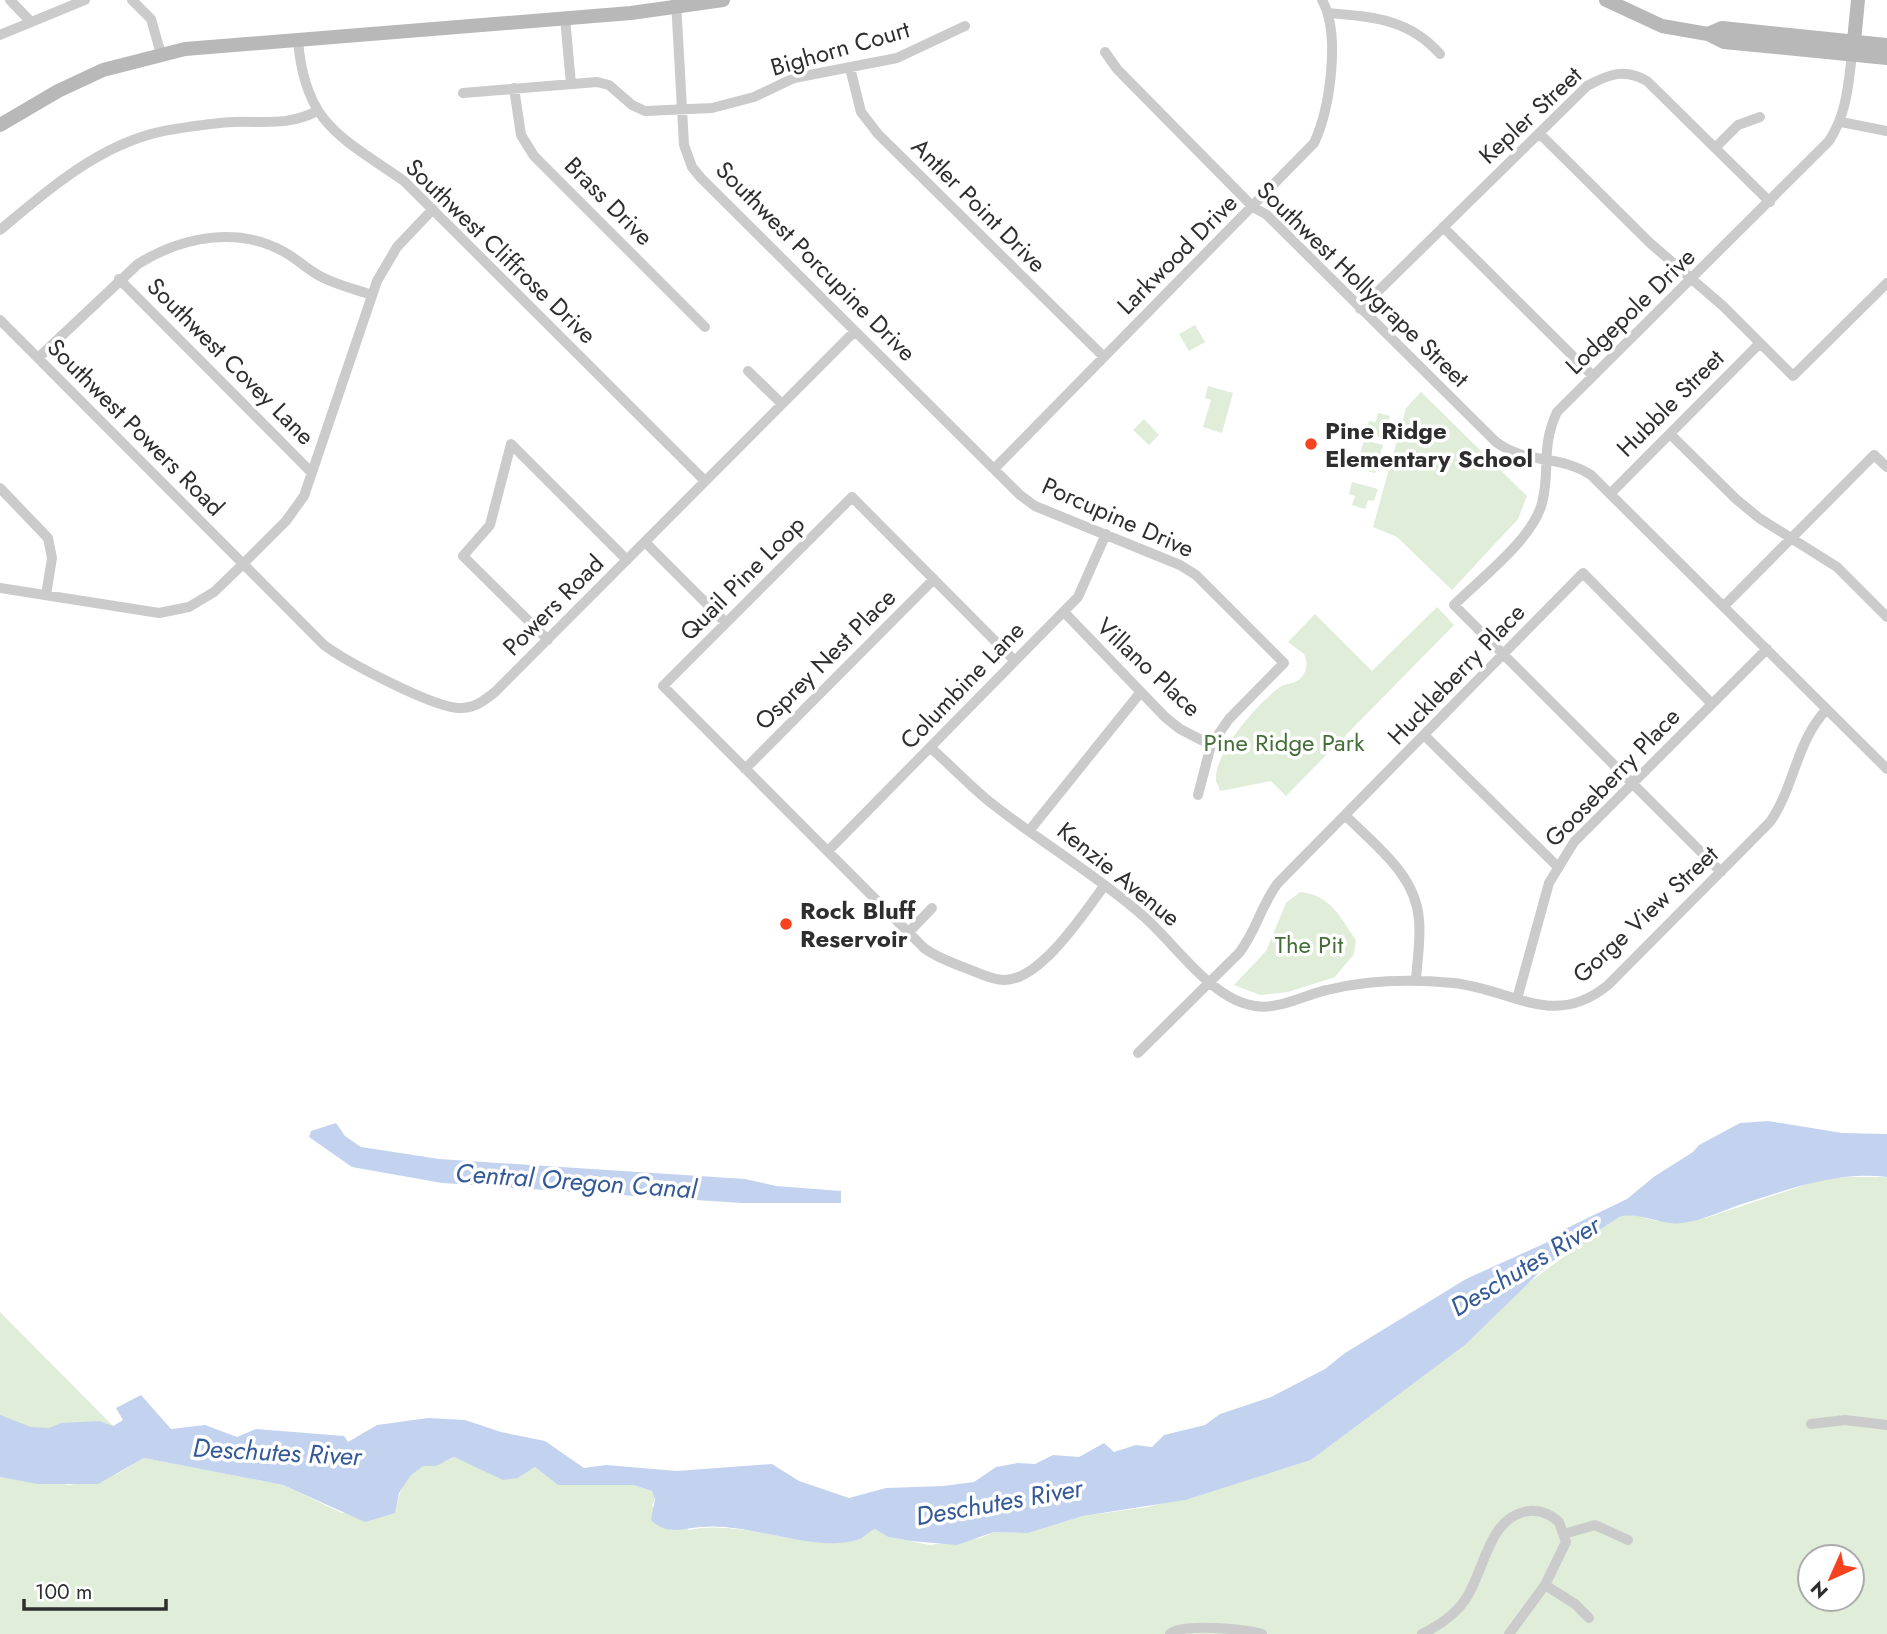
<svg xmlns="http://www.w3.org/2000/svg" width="1887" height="1634" font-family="Jost,sans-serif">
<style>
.green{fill:#dfedd9;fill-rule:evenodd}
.water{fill:#c3d3ef}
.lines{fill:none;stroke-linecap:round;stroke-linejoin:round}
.street{stroke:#cbcbcb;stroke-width:10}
.secondary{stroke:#b8b8b8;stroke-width:14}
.poi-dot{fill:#f6421e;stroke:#fff;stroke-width:2.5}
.labels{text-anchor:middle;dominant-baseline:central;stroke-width:7;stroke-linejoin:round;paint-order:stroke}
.street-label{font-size:24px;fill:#2e2e2e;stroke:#fff}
.poi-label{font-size:24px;font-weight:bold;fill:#2e2e2e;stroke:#fff;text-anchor:start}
.park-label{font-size:24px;fill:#436e37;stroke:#fff}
.water-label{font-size:26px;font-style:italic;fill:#345998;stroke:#fff}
</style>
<rect width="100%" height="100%" fill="#fff"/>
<path class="green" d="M1195,325l10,17 -16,9 -10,-17z
M1208,386l25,7 -11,40 -19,-6 8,-27 -6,-2z
M1421,392l106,104 -9,23 -66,71 -55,-53 -24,-10 33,-119z
M1378,413l12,3 -3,10 7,2 -3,12 -26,-7 4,-12 7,1z
M1144,419l15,16 -10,10 -16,-15z
M1364,440l19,5 -8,28 -19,-5z
M1352,482l26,7 -4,12 -6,-1 -3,9 -13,-4 3,-9 -6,-2z
M1437,607l17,18 -168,171 -15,-15 -51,10c-1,-4 -3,-7 -4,-10 -3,-28 43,-79 64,-94 8,-5 17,-2 23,-12 5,-7 4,-14 1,-21l-16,-12 27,-28 57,57z
M1300,892c31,3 39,24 56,48l-2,14 -19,23 -47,15 -28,3 -26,-10 32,-34 20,-48z
M1848,1177h39v457h-1887v-157l70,8 47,-11 27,-16 139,27 59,28h53c3,-16 9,-40 27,-47 11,-4 21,-1 32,-9l35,16 29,5 17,-11 23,18h75l19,6 3,8 -3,7 37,24c53,-12 116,22 168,10 5,-1 11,-8 18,-11l13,8 42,8 51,-7 13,-6 34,1 55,-17 65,-9 71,-18 92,-29 154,-115 54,-55 100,-74 12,-2 25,7 50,-3 114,-38zM1810,1557h42v42h-42z
M0,1312l120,121 -120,7z"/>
<path class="water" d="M1768,1121l74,12 45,1v43c-51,-6 -100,13 -148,28 -19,7 -36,15 -57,18 -22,3 -42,-12 -63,-6l-72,48 -82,80 -154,115 -126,40 -102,16 -55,17 -34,-1 -37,13 -46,-4 -23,-4 -13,-8c-7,3 -12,10 -18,11 -45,13 -108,-18 -156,-13 -19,2 -35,8 -50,-7l4,-21 -3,-8 -19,-6h-75l-23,-18 -17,11 -15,2 -49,-23 -18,9h-13l-12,9 -12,18 -4,20 -30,9 -82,-37 -139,-27 -46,26h-60l-38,-7v-62l31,12 18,1 12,-5 38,-2 14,5 10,-6 -7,-12 25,-13 30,34 34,-4 32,12 19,-8 88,7 4,6 29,-17 51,-7 37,2 36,12 44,9 39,27 22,-3 71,6 95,-7 27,17 50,17 37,-10 57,-2 31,-4 22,-15 22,-4 17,1 18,-9 26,2 25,-14 10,9 22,-7 16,2 12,-12 41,-10 15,-11 51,-17 54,-28 20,-16 121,-74 86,-39 13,-11 62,-30 28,-23 38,-24 6,-7 41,-22z
M336,1123l9,13 16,11 78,12 306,20 31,7 65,5v12h-100l-299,-20 -90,-16 -43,-30 2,-6z"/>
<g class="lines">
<path class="street" d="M10,0l21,22
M132,0l19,19 10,35
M676,1l8,144 8,22 9,11 319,317 15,11 145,59 16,10 88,88 -55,56 -18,26 -13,50
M1329,13c45,4 80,6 111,41
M565,18l6,66
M0,35l85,-35
M298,39c6,85 43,98 106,142l301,300
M1105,52l12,17 136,138 14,8 229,227c31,23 63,12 95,33l296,294
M850,68l11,44 17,22 226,223
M514,88l7,47 13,21 171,171
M463,93l134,-11 12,3 23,20 13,6 67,-3 42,-11 40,-19 103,-20 68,-32
M1841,122l46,9
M1539,133l111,110 73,63 70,70 94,-93
M1715,148l23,-23 22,-8
M1443,227l150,149
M0,230c52,-43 105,-91 175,-101 19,-3 39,-6 59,-7 30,-1 55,4 83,-11
M119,279l193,194
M1360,309l227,-223c22,-12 38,-18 60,-5l123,121
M0,320l324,325c23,17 111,64 137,63 14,0 24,-8 34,-16l360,-361
M38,358l100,-94c43,-27 101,-39 148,-11 14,8 25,20 40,26 15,7 31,11 46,16
M748,371l34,33
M1670,434l66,65 23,19 78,49 50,50
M994,469l320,-326c16,-34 27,-109 8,-143
M0,488l48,50 4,20 -6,37
M1611,493l149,-150
M645,542l81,81
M0,588l159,25 30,-6 25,-15 28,-27 44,-44 18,-25 73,-215 20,-34 36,-38
M1724,606l150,-151 13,12
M1064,612l101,105 15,12 31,16
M548,640l-85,-84 27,-31 21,-81 116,116
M1015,661l-163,-164 -189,189 261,262c13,10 29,15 44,21 11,4 24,11 36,11 36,1 81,-68 100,-94
M1425,736l132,130
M931,748c18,16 35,34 54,50 50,41 108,74 157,117 33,28 69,85 113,91 24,4 49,-11 72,-16 41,-10 84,-11 126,-7 60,6 100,47 155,2l162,-163c25,-36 26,-81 57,-113
M745,769l189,-190
M1346,816c30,30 70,59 73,104 2,20 -2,41 -3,60
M1029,831l111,-138
M828,851l250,-254 28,-63
M1721,872l-267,-267c27,-27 79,-66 88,-102 9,-34 -2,-54 15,-91l272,-271c18,-28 19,-55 23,-86
M909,932l23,-24
M1517,999l32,-116 25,-41 193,-193
M1138,1053l101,-100c17,-21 22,-48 39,-70l305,-310 129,131
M1811,1424l34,-4 42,5
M1564,1534l31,-9 33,15
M1545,1585l30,19 14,14
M1170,1634c10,-11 75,-5 92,0
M1422,1634c16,-8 33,-19 43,-34 20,-29 23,-84 64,-89 12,-1 21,3 30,11l7,20 -21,43 -36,49"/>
<path class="secondary" d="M1606,0l56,26 46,8 16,8 163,16
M1708,34l14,-6 165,17
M1853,51l5,-51
M0,125l58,-34 45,-21 82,-21 446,-36 92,-13"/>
</g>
<g class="poi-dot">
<circle cx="1311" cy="444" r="7"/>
<circle cx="786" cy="924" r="7"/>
</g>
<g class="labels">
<g class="street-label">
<text transform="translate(840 48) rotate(-16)">Bighorn Court</text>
<text transform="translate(1530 115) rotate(-43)">Kepler Street</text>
<text transform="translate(609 201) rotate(45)">Brass Drive</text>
<text transform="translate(979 205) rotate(45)">Antler Point Drive</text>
<text transform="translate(501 251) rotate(44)">Southwest Cliffrose Drive</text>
<text transform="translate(1177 254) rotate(-45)">Larkwood Drive</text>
<text transform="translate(816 261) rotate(45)">Southwest Porcupine Drive</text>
<text transform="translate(1363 284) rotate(44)">Southwest Hollygrape Street</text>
<text transform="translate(1630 311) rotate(-44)">Lodgepole Drive</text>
<text transform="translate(231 361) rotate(45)">Southwest Covey Lane</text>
<text transform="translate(1670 403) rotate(-45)">Hubble Street</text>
<text transform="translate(136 427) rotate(45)">Southwest Powers Road</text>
<text transform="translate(1118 517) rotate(24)">Porcupine Drive</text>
<text transform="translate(742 578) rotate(-45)">Quail Pine Loop</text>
<text transform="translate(553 605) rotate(-45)">Powers Road</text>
<text transform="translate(825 659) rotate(-45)">Osprey Nest Place</text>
<text transform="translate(1149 667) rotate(43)">Villano Place</text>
<text transform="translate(1456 674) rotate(-46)">Huckleberry Place</text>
<text transform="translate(962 685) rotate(-46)">Columbine Lane</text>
<text transform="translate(1612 777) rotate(-46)">Gooseberry Place</text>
<text transform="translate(1119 874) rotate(39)">Kenzie Avenue</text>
<text transform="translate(1645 914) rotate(-43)">Gorge View Street</text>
</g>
<g class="poi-label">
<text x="1325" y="430">Pine Ridge<tspan x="1325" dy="28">Elementary School</tspan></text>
<text x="800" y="910">Rock Bluff<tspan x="800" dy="28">Reservoir</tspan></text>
</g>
<g class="park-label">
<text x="1284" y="742">Pine Ridge Park</text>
<text x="1309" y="944">The Pit</text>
</g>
<g class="water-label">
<text transform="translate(576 1181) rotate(4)">Central Oregon Canal</text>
<text transform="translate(1525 1266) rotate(-31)">Deschutes River</text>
<text transform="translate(277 1452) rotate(3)">Deschutes River</text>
<text transform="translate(999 1502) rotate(-10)">Deschutes River</text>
</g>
</g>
<g transform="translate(1831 1578) rotate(225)"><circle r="33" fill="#ffffff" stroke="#ababab" stroke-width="2"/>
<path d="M0-5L12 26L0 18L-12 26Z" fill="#f6421e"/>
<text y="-10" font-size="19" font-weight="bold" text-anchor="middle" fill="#2e2e2e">N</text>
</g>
<path d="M24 1599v10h142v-10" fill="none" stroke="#2e2e2e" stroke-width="3.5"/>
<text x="35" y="1599" font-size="21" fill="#2e2e2e" stroke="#ffffff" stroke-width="5" paint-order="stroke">100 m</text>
</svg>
